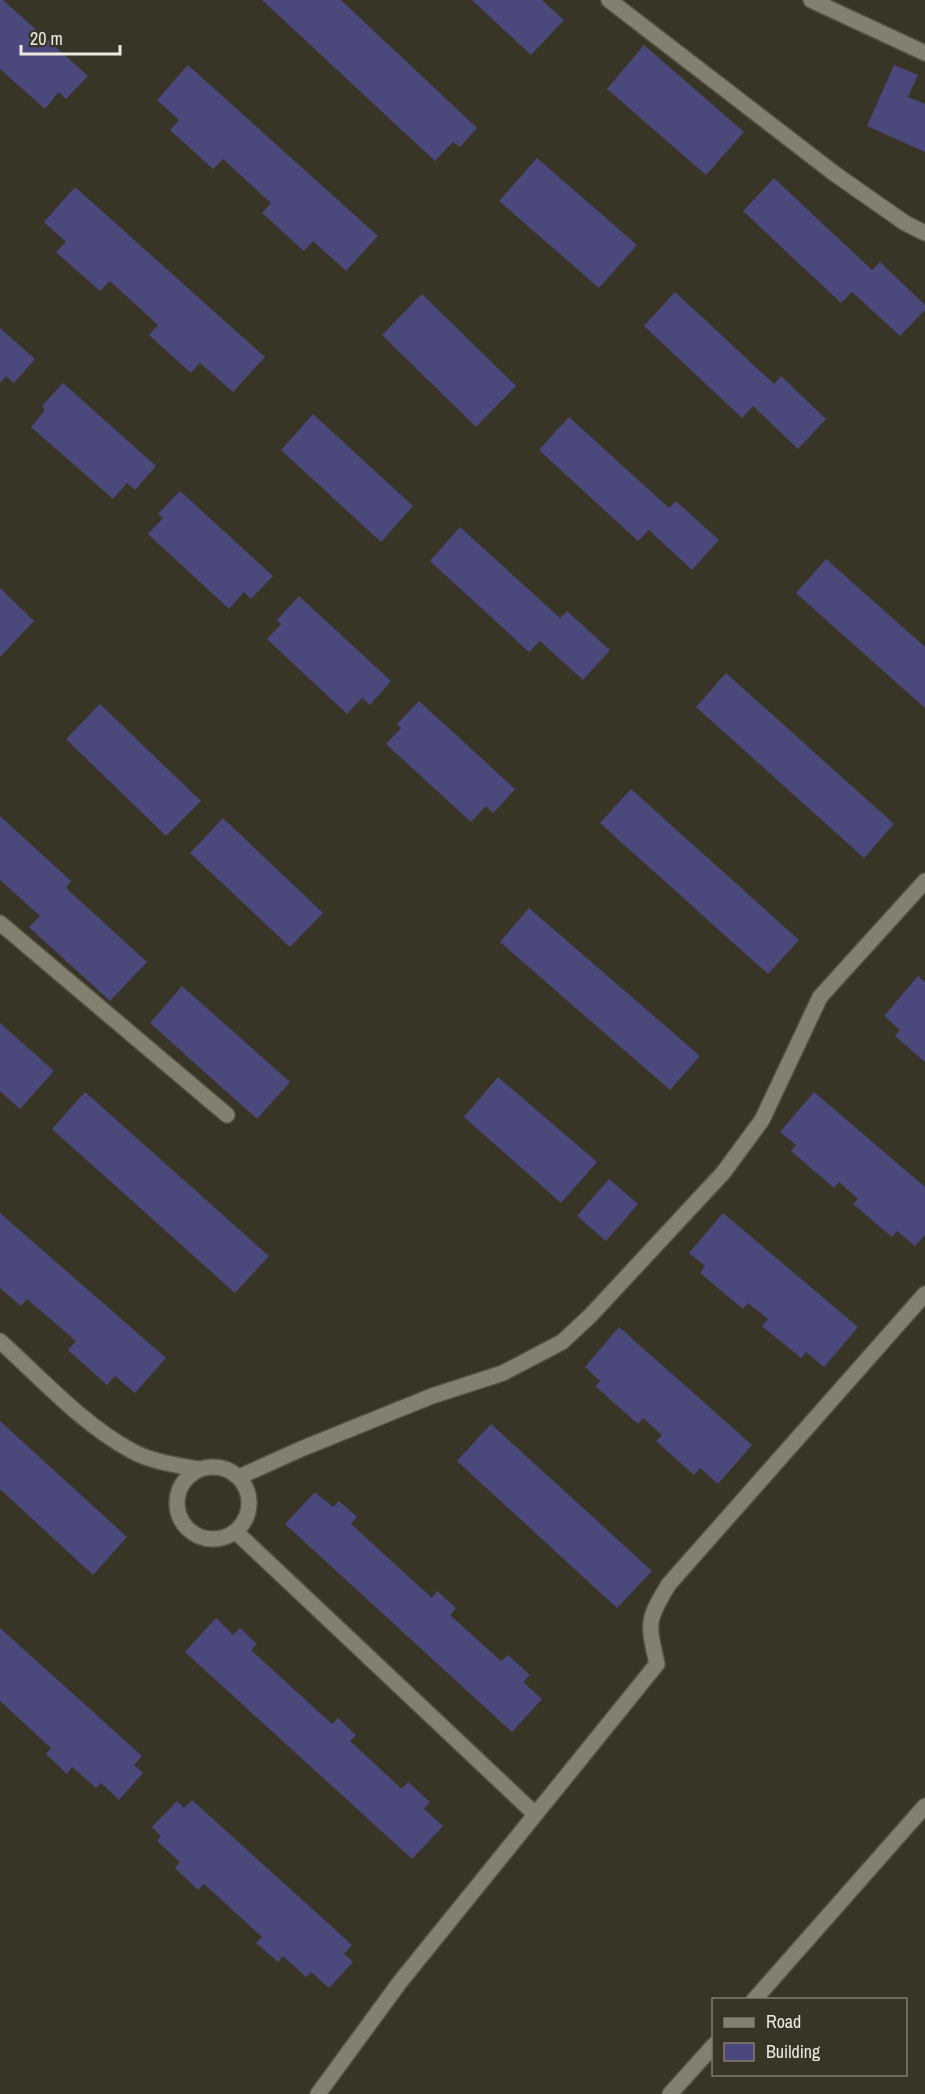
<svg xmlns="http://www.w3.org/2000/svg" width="925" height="2094" font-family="'Archivo Narrow',sans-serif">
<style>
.building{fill:#4b487c}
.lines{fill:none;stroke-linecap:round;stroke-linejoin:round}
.minor-casing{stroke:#555245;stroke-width:18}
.minor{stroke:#83806f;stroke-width:15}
</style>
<rect width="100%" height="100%" fill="#383526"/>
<path class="building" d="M0,0h3l85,76 -22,23 -7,-7 -14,17 -45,-40z
M262,0h79l136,128 -17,19 -7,-5 -18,19z
M472,0h70l22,20 -33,35z
M644,45l100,87 -38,43 -99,-86z
M188,65l190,171 -32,35 -33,-30 -9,10 -42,-38 9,-10 -48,-44 -10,10 -43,-39 9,-10 -22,-20z
M894,65l24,10 -10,22 17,7v48l-58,-26z
M537,158l100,87 -38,43 -100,-87z
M774,178l98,92 8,-8 45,43v5l-25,26 -48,-44 -11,11 -98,-92z
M75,187l190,170 -32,35 -33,-29 -9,10 -42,-38 9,-10 -48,-44 -10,10 -44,-39 10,-10 -22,-20z
M675,292l99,92 7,-8 45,43 -28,30 -45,-43 -11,12 -98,-92z
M422,294l94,92 -40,41 -94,-92z
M0,328l35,31 -21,24 -8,-7 -6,7z
M63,383l93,83 -21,24 -8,-7 -14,16 -82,-72 14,-17 -3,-4z
M313,414l100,92 -32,36 -100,-92z
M569,417l100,91 7,-7 43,39 -27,30 -43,-40 -11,11 -99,-91z
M180,491l93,85 -22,23 -7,-7 -15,17 -81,-75 15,-16 -5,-4z
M460,527l100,91 7,-7 43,39 -27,30 -43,-39 -11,11 -99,-91z
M826,559l99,88v61l-129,-115z
M0,588l34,33 -34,36z
M299,596l92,85 -21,24 -8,-7 -15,16 -80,-75 14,-15 -4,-4z
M726,673l168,151 -30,34 -168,-151z
M419,701l96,88 -22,24 -7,-7 -15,16 -85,-78 15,-16 -4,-4z
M100,704l101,97 -35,35 -100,-97z
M631,789l168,151 -31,34 -168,-151z
M0,816l71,65 -5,7 81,74 -37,39 -81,-74 11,-11 -40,-36z
M223,818l100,95 -33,34 -100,-94z
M529,908l171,148 -30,34 -170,-148z
M918,976l7,6v80l-30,-26 5,-6 -16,-14z
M182,986l108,96 -33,37 -107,-96z
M0,1023l54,48 -34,38 -20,-18z
M498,1077l99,85 -36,41 -97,-86z
M85,1092l184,164 -34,37 -183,-164z
M814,1092l111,95v48l-10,11 -18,-15 -5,6 -39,-33 5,-5 -19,-17 -5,6 -43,-37 5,-6 -16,-13z
M609,1179l29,25 -32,37 -29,-25z
M0,1213l166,145 -31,35 -20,-17 -8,9 -39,-35 8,-9 -49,-42 -6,7 -21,-18z
M723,1213l135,114 -34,40 -18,-15 -5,6 -39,-32 6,-7 -20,-16 -5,6 -43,-36 5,-7 -16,-13z
M619,1327l133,118 -34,39 -18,-16 -6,7 -38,-34 6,-6 -19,-17 -5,6 -43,-38 5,-5 -15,-14z
M0,1421l127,116 -34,38 -93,-86z
M491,1424l161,147 -35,37 -160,-147z
M315,1492l18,15 6,-6 18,16 -6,7 81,74 5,-7 19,17 -6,7 51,46 7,-6 22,20 -7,7 19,17 -30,33 -227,-208z
M216,1618l17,17 7,-7 17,16 -6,6 81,74 6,-6 18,17 -6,6 52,48 6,-7 22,20 -6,7 19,17 -31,33 -227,-207z
M0,1628l142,128 -8,9 9,8 -24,27 -18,-17 -5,5 -24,-21 -5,7 -21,-20 5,-6 -51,-47z
M192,1800l160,145 -8,9 9,8 -24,26 -18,-16 -5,5 -23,-21 -5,6 -22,-19 6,-6 -58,-53 -6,6 -23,-22 5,-6 -23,-21 4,-5 -9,-9 25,-26 7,7z"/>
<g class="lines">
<defs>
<path id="minor" d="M609,0l226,174 70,49 20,10
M811,0l114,53
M0,923l227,192
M0,1341c42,38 82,83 132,110 20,11 45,14 67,18
M177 1503a36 36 0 1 1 72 0a36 36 0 1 1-72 0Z
M239,1477l62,-28 131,-53 71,-23 59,-31 28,-26 133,-143 39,-53 58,-123 105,-116
M236,1532l299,282
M754,2000l171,-194
M318,2094l82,-112 257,-318c-9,-41 -11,-43 12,-80l256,-290
M670,2094l44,-49"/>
</defs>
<use href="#minor" class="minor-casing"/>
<use href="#minor" class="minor"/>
</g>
<rect x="712" y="1998" width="195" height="78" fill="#383526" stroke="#807d70" stroke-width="1.5"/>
<rect x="724" y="2018" width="30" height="9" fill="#83806f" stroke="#807d70" stroke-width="1.5"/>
<text x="766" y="2028" font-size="18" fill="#eceae0">Road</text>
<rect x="724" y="2043" width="30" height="18" fill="#4b487c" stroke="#807d70" stroke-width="1.5"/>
<text x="766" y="2058" font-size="18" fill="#eceae0">Building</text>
<path d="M21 45v9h99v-9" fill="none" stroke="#eceae0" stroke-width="3"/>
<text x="30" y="45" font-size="18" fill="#eceae0" stroke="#383526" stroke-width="4.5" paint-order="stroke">20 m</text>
</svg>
